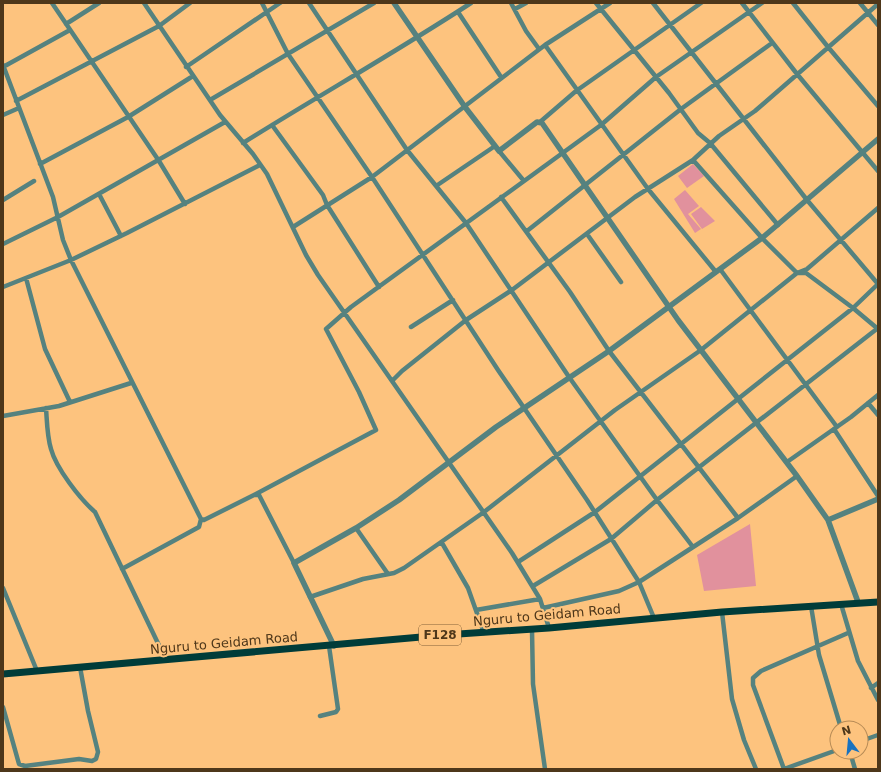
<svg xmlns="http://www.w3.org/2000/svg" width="881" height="772" font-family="'DejaVu Sans',sans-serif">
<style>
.green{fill:#e1919d}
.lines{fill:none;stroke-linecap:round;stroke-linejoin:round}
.minor{stroke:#55827f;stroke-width:4.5}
.tertiary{stroke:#55827f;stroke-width:5.5}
.primary{stroke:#003c39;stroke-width:7}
.labels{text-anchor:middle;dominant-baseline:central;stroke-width:4;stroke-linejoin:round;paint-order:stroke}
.shield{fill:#fdc37e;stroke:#826138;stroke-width:1}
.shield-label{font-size:12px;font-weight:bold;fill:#4e371a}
.street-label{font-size:13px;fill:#4e371a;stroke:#fdc37e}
</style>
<rect width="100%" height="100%" fill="#fdc37e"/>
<path class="green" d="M693,164l11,12 -17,12 -9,-12z
M685,190l14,16 -11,8 13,15 -6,4 -21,-34z
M701,207l14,14 -13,8 -11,-15z
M750,524l6,62 -52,5 -7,-36z"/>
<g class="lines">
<path class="minor" d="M52,3l107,158 26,43
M144,3l76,112 33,39 14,20 39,81 12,20 194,278 28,46 9,29
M262,3l26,51 84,123 126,193 89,130 52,82 15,36
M309,3l98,147 59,73 103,154 88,123 36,47
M511,3l15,28 13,18
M596,3l73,90 29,40 12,10 68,82
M653,3l154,197 71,84
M742,3l55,71 81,97
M793,3l35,44 50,59
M860,3l18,22
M515,9l11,-6
M458,12l43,65
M66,24l33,-21
M545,45l103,144 68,83
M3,65l50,132 10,43 8,20 130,259
M3,67l67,-37
M186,67l94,-64
M210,100l164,-97
M16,101l143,-75 31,-23
M3,115l16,-7
M540,122l36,-31 125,-88
M272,125l51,70 4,10 52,82
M243,143c75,-47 153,-91 228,-140
M499,151l25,30
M693,160l69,78 35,35h9l47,35 25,21
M40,164l88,-47 65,-41
M436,186l59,-40
M99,194l22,42
M501,197l69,95 39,59 129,167
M3,200l31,-19
M293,227l79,-50 173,-132 65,-42
M527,231l154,-122 91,-66
M587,234l34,48
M3,244l55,-27 167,-95
M720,269l117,158
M26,278l19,71 25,53
M3,287l68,-27 56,-27 133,-68
M411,327l42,-27
M392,381l10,-10 64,-51 46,-30 123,-93 58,-37 26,-24 36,-25 123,-107
M868,403l10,12
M46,408c1,13 1,28 5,41 5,19 29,50 44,63l71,148
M3,416l56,-10 72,-23
M834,429l44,67
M787,462l64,-45 27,-22
M254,495l122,-65 -17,-38 -33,-63 25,-22 250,-182 55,-48 106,-74
M201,519l3,1 50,-25h5l35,68
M356,528l32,46
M442,543l26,45 16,45
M518,562l77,-50 258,-204 25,-24
M122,569l77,-42 2,-8
M533,586l78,-47 46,-39 221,-172
M3,588l34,83
M310,597l53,-18 31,-6 10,-5 80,-56 131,-102 86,-60 96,-77 10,-4 71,-61
M841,604l17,57 20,39
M811,606l8,49 22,73
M543,608l76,-17 20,-9 99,-64 59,-42
M476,610l64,-11
M722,612l10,87 12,41 12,29
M532,630l1,54 12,85
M871,688l7,-5
M3,707l16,57 6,2 54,-7 13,2 4,-2 2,-7 -10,-41 -8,-44
M320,716l16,-4 2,-3 -9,-63
M861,741l17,-6
M850,752l5,17
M784,769l-31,-84v-7l8,-7 87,-38
M784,769l53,-19"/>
<path class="tertiary" d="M394,3l71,104 34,44 38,-29 5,1 136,197 119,156 31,44 30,82
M828,520l50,-21
M334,646l-40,-83 62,-35 43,-28 97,-73 113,-76 153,-113 116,-99"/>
<path class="primary" d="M3,674l441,-39 105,-7 173,-16 156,-10"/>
</g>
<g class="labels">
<rect class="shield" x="419" y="625" width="42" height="20" rx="3"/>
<g class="shield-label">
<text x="440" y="635">F128</text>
</g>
<g class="street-label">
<text transform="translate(547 615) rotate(-5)">Nguru to Geidam Road</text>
<text transform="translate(224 643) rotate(-5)">Nguru to Geidam Road</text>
</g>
</g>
<rect width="881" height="772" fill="none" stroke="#4e371a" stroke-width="8"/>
<g transform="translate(849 740) rotate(344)"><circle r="19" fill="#fdc37e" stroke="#b78b56"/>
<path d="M0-3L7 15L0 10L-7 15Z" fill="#1872c0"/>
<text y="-6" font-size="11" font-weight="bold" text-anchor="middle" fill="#4e371a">N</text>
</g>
</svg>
